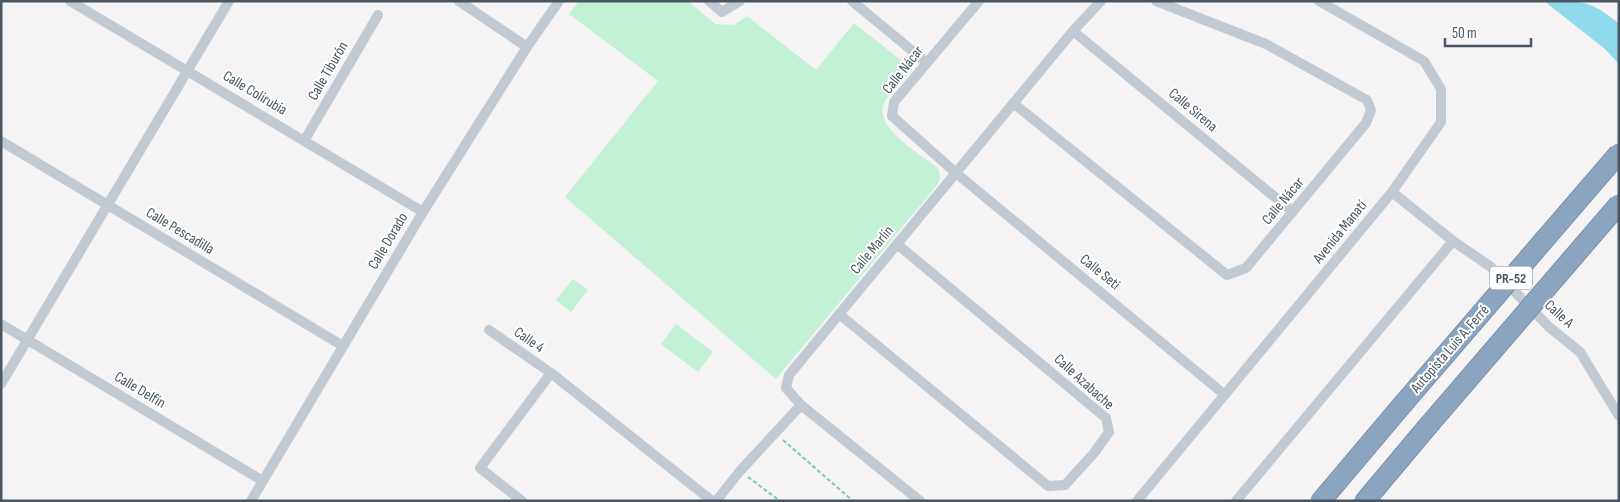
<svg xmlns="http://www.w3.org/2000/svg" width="1620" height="502" font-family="'Sofia Sans Condensed',sans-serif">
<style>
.green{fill:#c3f1d5}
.water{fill:#90daee}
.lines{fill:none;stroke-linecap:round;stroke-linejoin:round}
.motorway-casing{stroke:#7690ad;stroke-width:21}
.path{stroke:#7ad0a6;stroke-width:2;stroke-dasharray:4 2.5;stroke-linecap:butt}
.minor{stroke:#c1cad2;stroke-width:10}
.motorway{stroke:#8ba5c1;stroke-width:19}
.motorway-bridge-casing{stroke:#7690ad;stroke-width:21;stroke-linecap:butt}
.motorway-bridge{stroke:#8ba5c1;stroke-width:19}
.labels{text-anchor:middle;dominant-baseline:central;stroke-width:4;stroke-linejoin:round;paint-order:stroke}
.shield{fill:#fff;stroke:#808990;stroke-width:1}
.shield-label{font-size:14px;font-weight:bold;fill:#4a5661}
.street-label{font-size:15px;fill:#4a5661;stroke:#fff}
</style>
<rect width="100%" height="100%" fill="#f5f3f3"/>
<path class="green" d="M579,1h109l27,23 19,1 13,-9 69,54 38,-47 58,46c-7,9 -27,28 -29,37 -7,24 39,49 55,62l2,8 -2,8 -162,195 -211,-182 93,-116 -89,-67z
M573,279l15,11 -17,22 -15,-12z
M676,324l37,28 -15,20 -37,-28z"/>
<path class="water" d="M1544,1c39,0 47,-1 75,23v40l-14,-15z"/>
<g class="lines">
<defs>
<path id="motorway" d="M1321,501l82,-97
M1365,501l63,-75"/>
</defs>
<use href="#motorway" class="motorway-casing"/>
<path class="path" d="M783,440l70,61
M748,477l32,24"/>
<path class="minor" d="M70,1l353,211
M459,1l68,46
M709,1l13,11 18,-11
M852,1l75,62
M979,1l-85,101 -2,14 64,57 269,222
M1073,31l220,181
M1013,103l214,172 19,-7 120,-145 5,-13 -4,-10 -101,-56 -110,-43
M1,141l342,205
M304,141l74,-126
M1392,192l61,49 38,26 58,60 31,25 39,64
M839,314l209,172 17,-1 29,-32 15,-21 -3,-14 -209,-174
M1,324l262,157
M489,330l62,43 161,128
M1,384l228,-383
M251,501l172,-289 104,-165 32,-46
M522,501l-42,-33 71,-95
M716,501l24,-30 61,-66
M920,501l-119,-96 -15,-17 3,-13 284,-344 28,-30
M1137,501l255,-309 49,-70v-33l-17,-28 -105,-60
M1236,501l217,-260"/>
<use href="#motorway" class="motorway"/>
<defs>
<path id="motorway-bridge" d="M1403,404l216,-251
M1428,426l191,-222"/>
</defs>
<use href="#motorway-bridge" class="motorway-bridge-casing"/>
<use href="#motorway-bridge" class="motorway-bridge"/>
</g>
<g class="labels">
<rect class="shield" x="1490" y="266.5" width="42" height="23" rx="4"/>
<g class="shield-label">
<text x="1511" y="278">PR-52</text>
</g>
<g class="street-label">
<text transform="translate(903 70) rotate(-52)">Calle Nácar</text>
<text transform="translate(328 71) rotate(-60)">Calle Tiburón</text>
<text transform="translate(255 93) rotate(31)">Calle Colirubia</text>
<text transform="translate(1193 110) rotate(40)">Calle Sirena</text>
<text transform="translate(1283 201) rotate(-50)">Calle Nácar</text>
<text transform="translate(180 231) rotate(31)">Calle Pescadilla</text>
<text transform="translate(1340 232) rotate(-51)">Avenida Manatí</text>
<text transform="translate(388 241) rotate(-59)">Calle Dorado</text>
<text transform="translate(872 250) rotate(-50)">Calle Marlín</text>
<text transform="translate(1100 272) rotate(39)">Calle Seti</text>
<text transform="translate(1559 314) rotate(42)">Calle A</text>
<text transform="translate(529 340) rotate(35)">Calle 4</text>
<text transform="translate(1450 349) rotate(-49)">Autopista Luis A. Ferré</text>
<text transform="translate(1084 382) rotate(42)">Calle Azabache</text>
<text transform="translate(140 390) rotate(31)">Calle Delfín</text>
</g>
</g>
<rect width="1620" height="502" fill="none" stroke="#4a5661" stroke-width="5"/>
<path d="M1445 38v8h86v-8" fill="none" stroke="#4a5661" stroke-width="2.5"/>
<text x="1452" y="38" font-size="15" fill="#4a5661" stroke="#ffffff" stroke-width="4" paint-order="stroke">50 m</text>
</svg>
